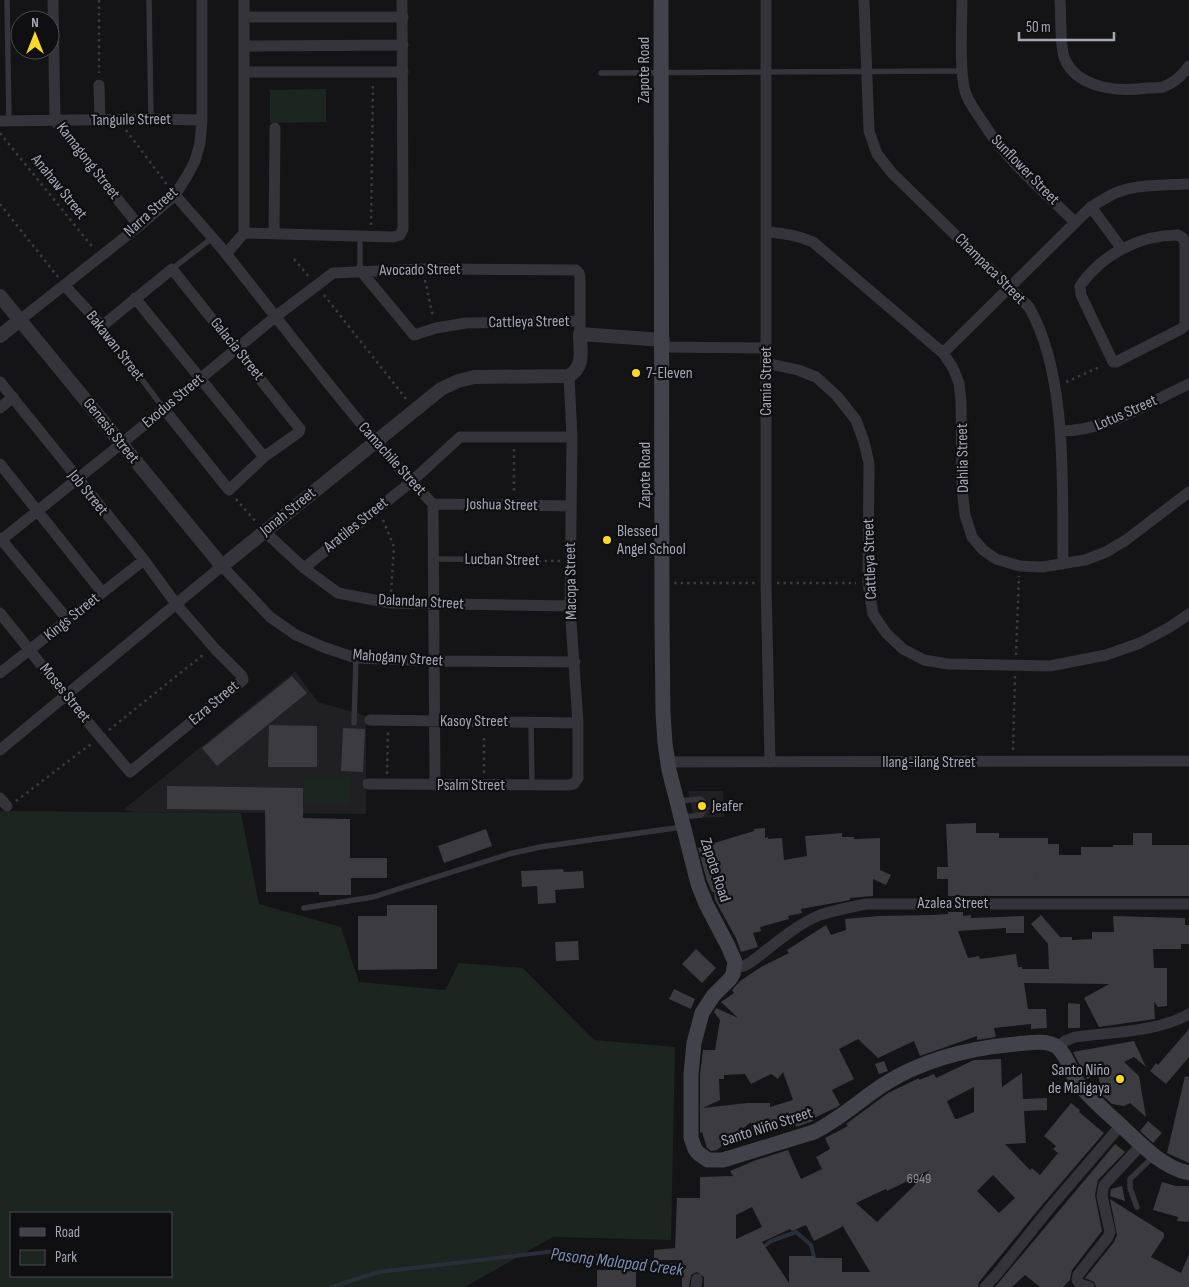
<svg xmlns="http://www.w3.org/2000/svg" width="1189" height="1287" font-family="'Sofia Sans Condensed',sans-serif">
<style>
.built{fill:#201f22}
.green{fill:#1d2520;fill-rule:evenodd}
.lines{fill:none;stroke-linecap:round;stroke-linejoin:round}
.stream{stroke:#292f39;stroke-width:4}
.building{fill:#3b3b40;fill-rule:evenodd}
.path{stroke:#3a3b41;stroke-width:2.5;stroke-dasharray:2.5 4;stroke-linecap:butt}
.service{stroke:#34343a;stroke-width:5.5}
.minor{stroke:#34343a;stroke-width:11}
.tertiary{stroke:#34343a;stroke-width:14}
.secondary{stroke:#42434a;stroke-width:15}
.poi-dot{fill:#f9da28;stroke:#0f0e10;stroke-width:2}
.labels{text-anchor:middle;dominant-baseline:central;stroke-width:4.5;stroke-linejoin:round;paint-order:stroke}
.number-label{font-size:14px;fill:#8a8c98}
.street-label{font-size:16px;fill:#a4a7b6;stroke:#0f0e10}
.poi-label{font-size:16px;fill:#a4a7b6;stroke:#0f0e10;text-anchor:start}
.water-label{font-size:18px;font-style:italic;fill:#7a8db3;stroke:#0f0e10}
</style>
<rect width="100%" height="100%" fill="#141315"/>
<path class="built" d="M295,671l23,31 48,14v98l-232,-2 -11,-2z
M688,791h35l1,26 -30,1z"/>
<path class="green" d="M326,89v33l-56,1v-33z
M304,777h46v27h-46z
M0,811l241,2 18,91 82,23 18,55 86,8 14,-27 64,5 71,72 81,7 -4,193 -118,-3 -88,50h-465zM11,1213h160v63h-160z"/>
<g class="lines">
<path class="stream" d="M761,1249l10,-8 25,-9 15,13 4,16
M331,1287l48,-15 177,-21 129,16"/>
</g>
<path class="building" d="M292,676l15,17 -90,73 -15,-18z
M269,725l48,1v41h-49z
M343,728l22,1 -2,43 -22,-1z
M167,786l136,2v30l47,1v39h37v20h-36v17h-32v-3h-53l-1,-82 -98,-1z
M976,823v10h23v5h49v6h11v11h22v-8h32v-2h20v-12h19v12h37v51h-241v-17h-11v-12h11l-2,-43z
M765,828v10l3,-1v2l14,-1 2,22 23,-4 -2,-20 37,-3v4h12v2l26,-1v32l11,5 -5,10 -13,-6v17l-23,2v2l-16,3 -33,6 1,4 -14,3 1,3 -29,8 1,4 -8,2 5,14 -17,5 -5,-14 -21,-38 -1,-8h-2l-5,-11 -9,-33 56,-17v-2z
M486,829l6,17 -48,17 -6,-17z
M563,869l1,3 19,-1 1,17 -29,2 1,13 -18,1 -1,-18 -15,1 -1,-16z
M387,905h50v64l-79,1v-54h29z
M948,912h15v4l8,-1v3l53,-2v17h-18v-5l-48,3 10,27 11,-2 1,3 36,-5 2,13h4v2h27l-1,-25 -17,-20 10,-9 19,22h12v3l20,-1v-7h22l-1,-16 72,2v7h4v19h-8v5h-28l1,19h13v38l-9,1 -4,-5 1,17 -56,8 -15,-29 25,-14 -85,-1 4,26h18l1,19 -16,1v-5l-37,4 2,9 -19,3v-4l-57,20 -6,-15 -36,17 -20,-19 -19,10 15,30 -22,11 8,15 -3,2 -25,12 1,2 -17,6 -2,-7 -24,1 1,11 -20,1v-11l-34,28 -6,1 -4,-3 -5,-16 -2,1v-59l3,-24h12l5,-30 -6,-8 2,-4 22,10 -17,-16 13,-9 -2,-3 8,-9 21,-14 28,-14 -2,-3 39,-25 5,10 15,-5 -1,-11 33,-3 55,-1 15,-1zM783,1072l10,28 -23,7v-4h-23l-44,5 17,-8 -1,-21h5v-4l21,-1 6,10 20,-10 7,5z
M578,941l1,19 -23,1 -1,-19z
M696,949l20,19 -14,15 -20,-19z
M674,989l21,10 -4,10 -22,-10z
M1068,1003l12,1v24h-12z
M1189,1029v28l-23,27 -16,-13 6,-8 2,2z
M1134,1041l12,26 -12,-10 -10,5 15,14 7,41 -16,-14 -6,3 -12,-2 -10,-9 -4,-22 -11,6 -14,-27z
M1001,1059l1,28 20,-14 1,26 24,-1v12l-23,1 2,32 -21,1 25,26 2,-2 8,7 18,-22 -5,-4 3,-3 -12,-10 27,-33 9,7 -1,2 25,21 -61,71 -64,78 -1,5h-274v-10l-7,-5 -6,3 -2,12h-7v-27h-28v-10l21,-2 2,-50h23v-21l33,-1 -3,-5 26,-11 32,-10 13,29 21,-10 -6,-12 14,-8 -5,-11 23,-12 -2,-2 42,-31 31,-15v2l15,-6 2,4 38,-18zM974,1087v25l-17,7h-2l-8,-18zM930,1170l-53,52 -21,-19 30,-14 1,2zM993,1175l22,23 -16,15 -22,-22zM752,1207l10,20 -26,12v-24zM806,1225l8,16 28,-14v-2l28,47h-28v-14h-28v-2h-25v27l-27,-41 28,-13 2,2z
M884,1061l4,10 -9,3 -4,-10z
M1185,1076l4,1v86l-22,-10z
M1148,1121l14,12 -9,10 -13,-12z
M1115,1144l10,8 -27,28 -3,15 7,36 -30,39 -2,10 -7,7h-23l-15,-12 -13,12h-17z
M1162,1182l14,4h13v36l-12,-1 1,-4 -25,-7z
M1122,1186l3,15 -15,-5 1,-7z
M1110,1199l54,34v4l-13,20 30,16 8,-19v33h-93l-2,-5 -9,-4 29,-36 3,-7z
M624,1263h12v24h-39v-17h27z"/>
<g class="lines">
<path class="path" d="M99,0v73
M126,130l42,56
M0,133l94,116
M0,204l58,73
M371,225l2,-142
M294,259l15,18
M425,280l8,37
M324,295l83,105
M1066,382l36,-16
M514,449v44
M236,499l21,24
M383,520l11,27 -3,45
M538,561h22
M674,583h82
M777,583h79
M1016,655l3,-79
M109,730l95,-76
M1013,750l2,-74
M484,773v-39
M387,774l1,-42
M16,801l75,-57
M996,852h39l1,40"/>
<path class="service" d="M7,0l2,120
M149,0l2,119
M601,73l362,-2
M172,269l40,-31
M360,270v-34
M102,326l62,83
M434,559l95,1
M531,722l1,64
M354,723l2,-65
M678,801l22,-2 3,2 3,7 -5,7 -18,2
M304,908l69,-11 136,-43 31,-7 142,-20
M1137,1207l-7,-19v-9l23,-22"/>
<path class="minor" d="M53,0l2,121 84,105
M766,0v583l4,179
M864,0l5,131 8,23 15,19 137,134c39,68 33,179 34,257
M962,0c0,25 -3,68 3,91 3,11 11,21 17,30 24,39 60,69 93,101
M1060,0c1,13 0,46 4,57 12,32 55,35 83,31 5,0 11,0 16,-1 11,-4 19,-11 26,-21
M244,17h159
M244,46l159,-1
M244,72h159
M99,85l1,35
M0,121l151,-2 51,1
M175,195c17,20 36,40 52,60 67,84 131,172 206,249l2,281
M1091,207l31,42
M767,232c17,1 30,3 46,10l130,111 10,15 6,15 2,18 1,87 3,27 7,22 11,13 13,9 24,7 22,1 43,-7 21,-8 20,-12 63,-48
M244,233l149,4 7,-2 3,-6 -1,-229
M274,234l1,-106
M1178,235l5,3 2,5v82l-4,4 -65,33h-3l-32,-67 -1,-9c22,-32 60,-51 98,-51z
M226,254l18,-21v-233
M360,270l54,65 22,-7 30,-5 114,-2
M64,285l38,41 70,-57 128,160 -1,3 -35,25 -35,33 -65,-81
M135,298l129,159
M20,320l119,-94 36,-31 12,-19 8,-15 5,-18 2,-23v-120
M663,347l103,1
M943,353l148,-146c8,-5 16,-10 24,-14 24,-9 49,-8 74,-9
M766,363l32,7 18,7 21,19 19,24 8,22 5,21 -1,120 5,31 13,19 17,16 21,11 24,4 102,2 56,-11 34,-12 30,-16 19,-13
M0,382l144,178 32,44 40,46 26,26 1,4 -113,92 -64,-76 -66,-83
M0,408l13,-11
M1060,431c48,0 87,-28 129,-47
M0,464l102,128
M433,504l138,2
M265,532l39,36 34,25 52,10 180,3
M0,538l68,82
M0,541l121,-97 154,-127 58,-44 89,-4 154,1 3,3 1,5v56
M304,568l107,-86 49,-45h112
M0,673l144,-113
M370,720l208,3
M0,750l222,-184 48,51 26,18 27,12 33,11 79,3 140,1
M668,762l521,-1
M368,784l200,1 6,-1 4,-6v-55l-8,-117 2,-169 -3,-61
M0,798l7,8
M735,968l9,-2 7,-4c22,-16 44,-37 69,-47 15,-5 31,-8 46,-11h323
M1057,1047l8,-6 10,-4c36,-5 83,-5 114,-23
M696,1287l1,-8
M985,1287l12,-13 52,-65 72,-84
M1089,1287l-9,-3 -3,-4 1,-5 30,-38 2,-5 -8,-36 2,-11 38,-41"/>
<path class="tertiary" d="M0,296l222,270 219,-177 17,-8 16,-4 95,-1c16,-10 11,-24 11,-42l83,6
M0,336l20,-16"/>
<path class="secondary" d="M661,0l1,624 1,89 2,30 4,27 29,114 8,20 22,42 7,16 -2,12 -3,5 -17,17 -11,17 -8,30 -3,31v64l4,11 3,4 10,7h15l91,-28c26,-13 46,-32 69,-47 40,-26 88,-37 133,-41 12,-1 31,-5 41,3 10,8 14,25 21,36 11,14 25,26 38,38 21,19 44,46 73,52"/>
</g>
<g class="poi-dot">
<circle cx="636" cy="373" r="5"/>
<circle cx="607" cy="540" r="5"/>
<circle cx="702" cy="806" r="5"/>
<circle cx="1120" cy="1079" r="5"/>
</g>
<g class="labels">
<g class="number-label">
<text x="919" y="1178">6949</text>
</g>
<g class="street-label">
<text transform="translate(644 70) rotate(-90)">Zapote Road</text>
<text transform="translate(131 120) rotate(-1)">Tanguile Street</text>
<text transform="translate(88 161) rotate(52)">Kamagong Street</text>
<text transform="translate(1025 170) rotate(46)">Sunflower Street</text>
<text transform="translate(59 187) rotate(51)">Anahaw Street</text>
<text transform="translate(151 212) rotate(-42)">Narra Street</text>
<text transform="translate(990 269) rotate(45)">Champaca Street</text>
<text transform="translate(420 270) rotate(-1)">Avocado Street</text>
<text transform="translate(529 322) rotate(-1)">Cattleya Street</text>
<text transform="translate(115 346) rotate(52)">Bakawan Street</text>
<text transform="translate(237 349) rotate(51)">Galacia Street</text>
<text transform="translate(766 381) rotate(-90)">Camia Street</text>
<text transform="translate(173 401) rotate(-40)">Exodus Street</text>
<text transform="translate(1126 413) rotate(-24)">Lotus Street</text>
<text transform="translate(111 431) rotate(51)">Genesis Street</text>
<text transform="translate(963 458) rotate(-91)">Dahlia Street</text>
<text transform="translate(392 459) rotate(48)">Camachile Street</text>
<text transform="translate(645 475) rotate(-90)">Zapote Road</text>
<text transform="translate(88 493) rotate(51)">Job Street</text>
<text transform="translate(502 505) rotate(1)">Joshua Street</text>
<text transform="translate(288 512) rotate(-39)">Jonah Street</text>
<text transform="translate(356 525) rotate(-39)">Aratiles Street</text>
<text transform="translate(870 559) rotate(-92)">Cattleya Street</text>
<text transform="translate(502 560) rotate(1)">Lucban Street</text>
<text transform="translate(571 581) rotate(-91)">Macopa Street</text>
<text transform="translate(421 602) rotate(3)">Dalandan Street</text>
<text transform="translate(72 617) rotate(-39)">Kings Street</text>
<text transform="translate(398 658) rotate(4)">Mahogany Street</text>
<text transform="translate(65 693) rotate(51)">Moses Street</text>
<text transform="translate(214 703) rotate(-40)">Ezra Street</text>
<text x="474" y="721">Kasoy Street</text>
<text x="929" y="762">Ilang-ilang Street</text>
<text x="471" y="785">Psalm Street</text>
<text transform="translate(715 870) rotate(72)">Zapote Road</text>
<text x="953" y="903">Azalea Street</text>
<text transform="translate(767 1127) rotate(-18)">Santo Niño Street</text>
</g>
<g class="poi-label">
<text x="646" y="373">7-Eleven</text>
<text x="617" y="531">Blessed<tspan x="617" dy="18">Angel School</tspan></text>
<text x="712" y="806">Jeafer</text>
<text x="1110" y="1070" text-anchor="end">Santo Niño<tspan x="1110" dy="18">de Maligaya</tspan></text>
</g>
<g class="water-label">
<text transform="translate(617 1262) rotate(7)">Pasong Malapad Creek</text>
</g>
</g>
<rect x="10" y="1212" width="162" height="65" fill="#0f0e10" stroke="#4b4b52"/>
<rect x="20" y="1228" width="25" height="8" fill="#42434a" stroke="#4b4b52"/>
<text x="55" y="1237" font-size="15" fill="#a4a7b6">Road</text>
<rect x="20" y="1250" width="25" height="15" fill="#1d2520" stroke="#4b4b52"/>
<text x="55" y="1262" font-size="15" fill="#a4a7b6">Park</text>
<g transform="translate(35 35)"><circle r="24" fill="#0f0e10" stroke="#4b4b52"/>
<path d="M0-4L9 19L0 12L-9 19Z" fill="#f9da28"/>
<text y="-8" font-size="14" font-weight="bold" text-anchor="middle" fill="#a4a7b6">N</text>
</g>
<path d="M1019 32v8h95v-8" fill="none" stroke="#a4a7b6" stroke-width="2.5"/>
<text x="1026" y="32" font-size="15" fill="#a4a7b6" stroke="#0f0e10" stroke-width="4" paint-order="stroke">50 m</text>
</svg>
